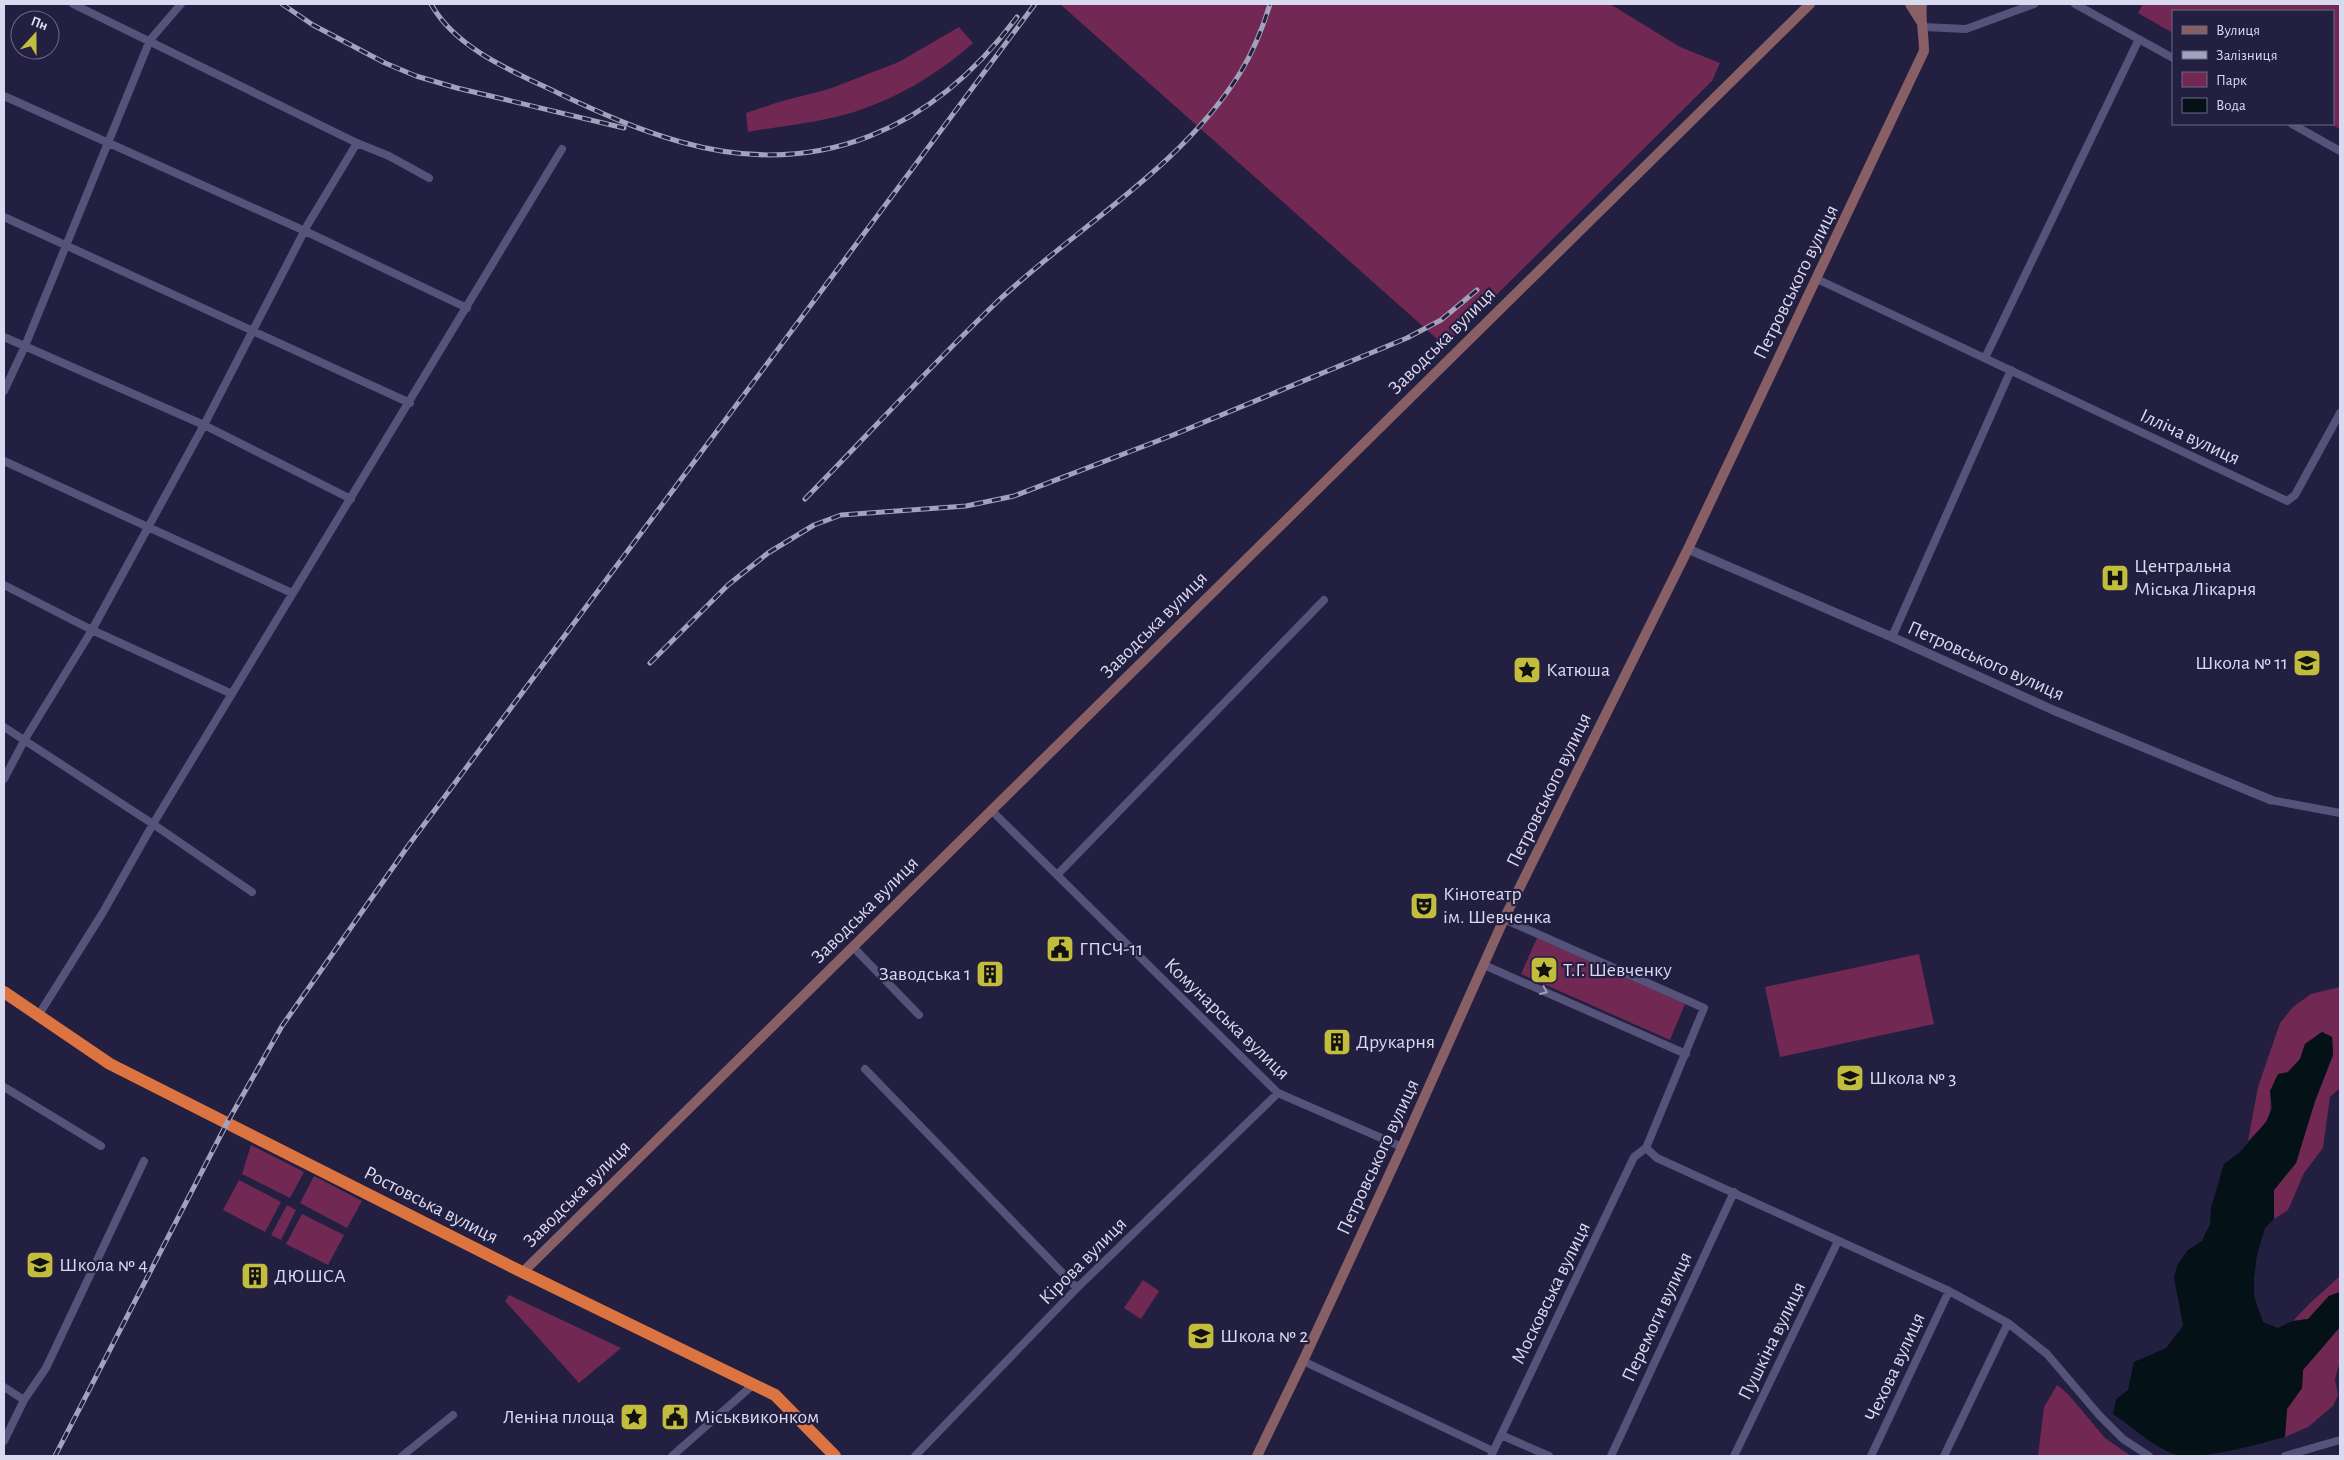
<svg xmlns="http://www.w3.org/2000/svg" width="2344" height="1460" font-family="'Alegreya Sans',sans-serif">
<style>
.green{fill:#712954}
.water{fill:#041117}
.lines{fill:none;stroke-linecap:round;stroke-linejoin:round}
.minor{stroke:#555379;stroke-width:8}
.tertiary{stroke:#555379;stroke-width:9}
.secondary{stroke:#885f64;stroke-width:10}
.trunk{stroke:#dc7442;stroke-width:12}
.rail-casing{stroke:#a3a1bb;stroke-width:5}
.rail{stroke:#231f40;stroke-width:3;stroke-dasharray:9;stroke-linecap:butt}
.oneway{stroke:#9e9dba}
.labels{text-anchor:middle;dominant-baseline:central;stroke-width:4.5;stroke-linejoin:round;paint-order:stroke}
.street-label{font-size:20px;fill:#d9d9ef;stroke:#231f40}
.poi-label{font-size:20px;fill:#d9d9ef;stroke:#231f40;text-anchor:start}
</style>
<rect width="100%" height="100%" fill="#231f40"/>
<path class="green" d="M1060,4h550l70,43 40,16 -8,18 -267,265z
M2143,4h197v125l-10,-5h3v-113h-160v22l-35,-20z
M959,27l14,16c-36,32 -80,58 -126,71 -32,9 -66,12 -99,18l-2,-19 33,-11 50,-13 70,-27z
M1537,938l148,66 -15,36 -149,-66z
M1919,954l15,70 -154,33 -15,-70z
M2340,987v101l-10,9 -7,51 -19,25 -16,37 -14,9v-29l22,-27 19,-62 18,-46 -1,-18 -10,-5 -17,12 -5,15 -30,32c3,28 -3,31 -22,50l10,-54 22,-64 13,-16 18,-13z
M251,1145l53,27 -14,26 -48,-24z
M314,1176l48,25 -15,27 -47,-25z
M239,1180l42,22 -16,30 -42,-22z
M287,1205l9,5 -15,30 -10,-5z
M302,1214l42,21 -16,30 -42,-21z
M2340,1276v16l-11,4 -21,23 -15,2 16,-17z
M1143,1280l16,11 -18,28 -17,-11z
M509,1295l112,53 -42,35 -74,-82z
M2340,1327v34l-5,18 3,16 -5,11 -25,21 -23,10 2,-28 15,-21 1,-18z
M2057,1385l11,9 37,44 26,18h-93l6,-49z"/>
<path class="water" d="M2322,1032l10,5 1,18 -18,46 -19,62 -22,27v29l-9,9 -8,27 -3,23v18l9,26 15,6 15,-7 15,-2 21,-23 11,-4v35l-37,43 -1,18 -15,21 -2,28c-27,7 -81,23 -108,18 -23,-7 -44,-28 -64,-41l3,-15 12,-9 6,-28 32,-14 17,-22 -9,-49 4,-13 10,-14 14,-9 8,-17 1,-16 13,-44 15,-11 27,-31 6,-13 -2,-18 8,-17 10,-2 12,-13 5,-15z"/>
<g class="lines">
<path class="minor" d="M73,4l284,139 32,13 40,22
M2075,4l98,54
M1924,27l42,2 68,-25
M4,96l301,135 162,77
M2292,124l48,27
M4,217l406,186
M1817,279l470,222 8,-6 45,-82
M4,337l200,88 147,74
M1985,358l154,-319
M4,391l21,-45 125,-306 31,-36
M4,461l288,132
M4,585l88,45 140,64
M1892,637l119,-267
M4,727l149,97 99,68
M4,779l21,-40 67,-109 112,-205 104,-201 49,-81
M2271,800l69,13
M991,810l287,283 124,54
M1057,875l267,-275
M1504,919l200,89 -58,140 11,10 292,133 59,32 39,31 52,61 24,24 26,17
M853,947l66,68
M1484,965l202,89
M38,1016l64,-102 51,-90 409,-675
M865,1069l212,219
M4,1087l97,59
M1303,1361l190,90
M4,1387l20,13 22,-32 98,-207
M1501,1435l48,21
M4,1441l20,-41
M402,1456l51,-41
M672,1456l82,-72
M915,1456l162,-168 201,-195
M1491,1456l143,-299 12,-9
M1611,1456l123,-264
M1734,1456l104,-215
M1871,1456l78,-165
M1944,1456l64,-133
M2285,1456l55,-16"/>
<path class="tertiary" d="M1688,549l204,88 161,73 218,90"/>
<path class="secondary" d="M1910,4l10,16
M523,1272l1287,-1268
M1257,1456l46,-95 99,-214 102,-228 184,-370 236,-498c0,-16 -4,-33 -2,-47"/>
<path class="trunk" d="M4,992l106,72 400,202 265,129 60,61"/>
<defs>
<path id="rail" d="M282,4l31,21 72,38 31,13 41,12 167,40
M431,4c25,45 83,68 127,89 40,19 80,37 123,49 138,39 253,-13 336,-125
M805,499c65,-66 126,-134 193,-198 80,-75 183,-133 242,-228 13,-21 23,-46 30,-69
M650,663l78,-78 40,-32 46,-28 27,-10 125,-9 48,-10 159,-61 234,-97 34,-18 36,-30
M55,1456l172,-333 55,-97 126,-180 627,-842"/>
</defs>
<use href="#rail" class="rail-casing"/>
<use href="#rail" class="rail"/>
</g>
<defs><path id="oneway-chevron" d="M-2-3.5L2.5 0L-2 3.5" fill="none" stroke-width="1.6" stroke-linecap="round" stroke-linejoin="round" transform="scale(1.25)"/></defs>
<use class="oneway" href="#oneway-chevron" transform="translate(1544 991) rotate(24)"/>
<defs>
<symbol id="hospital-square" viewBox="-11 -11 22 22"><rect x="-9" y="-9" width="18" height="18" rx="4" fill="#c3bd3e" stroke="#231f40"/><path d="M-5-5h3v3.5h4V-5h3V5h-3V1.5h-4V5h-3Z" fill="#111"/></symbol>
<symbol id="school-square" viewBox="-11 -11 22 22"><rect x="-9" y="-9" width="18" height="18" rx="4" fill="#c3bd3e" stroke="#231f40"/><path d="M0-5L7-2L0 1L-7-2ZM-4 1L0 2.5L4 1V4Q0 6-4 4Z" fill="#111"/></symbol>
<symbol id="sight-square" viewBox="-11 -11 22 22"><rect x="-9" y="-9" width="18" height="18" rx="4" fill="#c3bd3e" stroke="#231f40"/><path d="M0-6L1.8-2.2L6-1.7L2.9 1.2L3.7 5.4L0 3.3L-3.7 5.4L-2.9 1.2L-6-1.7L-1.8-2.2Z" fill="#111"/></symbol>
<symbol id="theatre-square" viewBox="-11 -11 22 22"><rect x="-9" y="-9" width="18" height="18" rx="4" fill="#c3bd3e" stroke="#231f40"/><path d="M-5-5.5Q0-4 5-5.5V0Q5 5 0 6Q-5 5-5 0ZM-3.3-2.5H-1v1.5H-3.3ZM1-2.5H3.3v1.5H1ZM-2.8 1Q0 5.5 2.8 1Z" fill="#111"/></symbol>
<symbol id="civic-square" viewBox="-11 -11 22 22"><rect x="-9" y="-9" width="18" height="18" rx="4" fill="#c3bd3e" stroke="#231f40"/><path d="M-.6-6.5H3V-4.5H.6V-3L4-1V1h2V6H-6V1h2V-1L-.6-3ZM-1.2 2.5V6h2.4V2.5Z" fill="#111"/></symbol>
<symbol id="building-square" viewBox="-11 -11 22 22"><rect x="-9" y="-9" width="18" height="18" rx="4" fill="#c3bd3e" stroke="#231f40"/><path d="M-4-6H4V6H1V3H-1V6H-4ZM-2.5-4.3h1.7v1.8h-1.7ZM.8-4.3h1.7v1.8H.8ZM-2.5-1h1.7V.8h-1.7ZM.8-1h1.7V.8H.8Z" fill="#111"/></symbol>
</defs>
<g fill-rule="evenodd">
<use href="#hospital-square" x="2099" y="562" width="32" height="32"/>
<use href="#school-square" x="2291" y="647" width="32" height="32"/>
<use href="#sight-square" x="1511" y="654" width="32" height="32"/>
<use href="#theatre-square" x="1408" y="890" width="32" height="32"/>
<use href="#civic-square" x="1044" y="933" width="32" height="32"/>
<use href="#sight-square" x="1528" y="954" width="32" height="32"/>
<use href="#building-square" x="974" y="958" width="32" height="32"/>
<use href="#building-square" x="1321" y="1026" width="32" height="32"/>
<use href="#school-square" x="1834" y="1062" width="32" height="32"/>
<use href="#school-square" x="24" y="1249" width="32" height="32"/>
<use href="#building-square" x="239" y="1260" width="32" height="32"/>
<use href="#school-square" x="1185" y="1320" width="32" height="32"/>
<use href="#sight-square" x="618" y="1401" width="32" height="32"/>
<use href="#civic-square" x="659" y="1401" width="32" height="32"/>
</g>
<g class="labels">
<g class="street-label">
<text transform="translate(1796 282) rotate(-64)">Петровського вулиця</text>
<text transform="translate(1442 341) rotate(-45)">Заводська вулиця</text>
<text transform="translate(2190 437) rotate(25)">Ілліча вулиця</text>
<text transform="translate(1154 625) rotate(-45)">Заводська вулиця</text>
<text transform="translate(1986 661) rotate(24)">Петровського вулиця</text>
<text transform="translate(1549 790) rotate(-64)">Петровського вулиця</text>
<text transform="translate(865 910) rotate(-45)">Заводська вулиця</text>
<text transform="translate(1227 1019) rotate(44)">Комунарська вулиця</text>
<text transform="translate(1378 1157) rotate(-65)">Петровського вулиця</text>
<text transform="translate(577 1194) rotate(-45)">Заводська вулиця</text>
<text transform="translate(431 1205) rotate(27)">Ростовська вулиця</text>
<text transform="translate(1083 1261) rotate(-45)">Кірова вулиця</text>
<text transform="translate(1551 1293) rotate(-64)">Московська вулиця</text>
<text transform="translate(1657 1317) rotate(-65)">Перемоги вулиця</text>
<text transform="translate(1772 1341) rotate(-64)">Пушкіна вулиця</text>
<text transform="translate(1895 1367) rotate(-65)">Чехова вулиця</text>
</g>
<g class="poi-label">
<text x="2134" y="566">Центральна<tspan x="2134" dy="23">Міська Лікарня</tspan></text>
<text x="2288" y="663" text-anchor="end">Школа № 11</text>
<text x="1546" y="670">Катюша</text>
<text x="1443" y="894">Кінотеатр<tspan x="1443" dy="23">ім. Шевченка</tspan></text>
<text x="1079" y="949">ГПСЧ-11</text>
<text x="1563" y="970">Т.Г. Шевченку</text>
<text x="971" y="974" text-anchor="end">Заводська 1</text>
<text x="1356" y="1042">Друкарня</text>
<text x="1869" y="1078">Школа № 3</text>
<text x="59" y="1265">Школа № 4</text>
<text x="274" y="1276">ДЮШСА</text>
<text x="1220" y="1336">Школа № 2</text>
<text x="615" y="1417" text-anchor="end">Леніна площа</text>
<text x="694" y="1417">Міськвиконком</text>
</g>
</g>
<rect width="2344" height="1460" fill="none" stroke="#d9d9ef" stroke-width="10"/>
<rect x="2172" y="10" width="162" height="115" fill="#231f40" stroke="#6c6986"/>
<rect x="2182" y="26" width="25" height="8" fill="#885f64" stroke="#6c6986"/>
<text x="2216" y="35" font-size="15" fill="#d9d9ef">Вулиця</text>
<rect x="2182" y="51" width="25" height="8" fill="#a3a1bb" stroke="#6c6986"/>
<text x="2216" y="60" font-size="15" fill="#d9d9ef">Залізниця</text>
<rect x="2182" y="72" width="25" height="15" fill="#712954" stroke="#6c6986"/>
<text x="2216" y="85" font-size="15" fill="#d9d9ef">Парк</text>
<rect x="2182" y="98" width="25" height="15" fill="#041117" stroke="#6c6986"/>
<text x="2216" y="110" font-size="15" fill="#d9d9ef">Вода</text>
<g transform="translate(35 35) rotate(21)"><circle r="24" fill="#231f40" stroke="#6c6986"/>
<path d="M0-4L9 19L0 12L-9 19Z" fill="#c3bd3e"/>
<text y="-8" font-size="14" font-weight="bold" text-anchor="middle" fill="#d9d9ef">Пн</text>
</g>
</svg>
